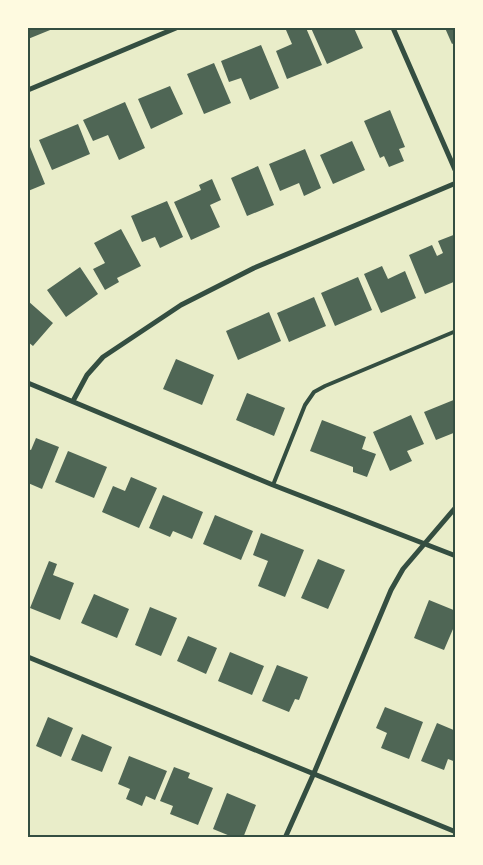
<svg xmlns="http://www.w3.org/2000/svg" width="483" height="865" font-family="Karla,sans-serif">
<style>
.building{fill:#4f6655}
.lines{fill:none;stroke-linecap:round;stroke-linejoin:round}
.service{stroke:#344e41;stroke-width:4}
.minor{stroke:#344e41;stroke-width:5}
.neatline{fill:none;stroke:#344e41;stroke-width:2}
</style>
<rect width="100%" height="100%" fill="#e9edc9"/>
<path class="building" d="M28,28h27l-27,11z
M292,28h14l16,37 -35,14 -11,-28 16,-7 -6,-14z
M311,28h43l9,20 -36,16z
M445,28h11v14l-4,2z
M261,45l18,43 -29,12 -9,-22 -12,4 -8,-21z
M214,63l17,40 -27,11 -17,-40z
M170,86l13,28 -32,15 -13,-30z
M125,102l20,46 -26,12 -11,-25 -15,6 -10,-21z
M390,110l15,37 -6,2 5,12 -15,6 -5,-11 -4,2 -16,-37z
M78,124l12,30 -38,16 -13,-30z
M352,141l13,29 -32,14 -13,-29z
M28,142l17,42 -17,7z
M305,149l16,39 -17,8 -5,-13 -19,8 -11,-27z
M258,166l16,39 -27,11 -16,-38z
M212,179l9,21 -11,5 10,22 -29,13 -17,-38 27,-12 -2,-5z
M167,201l16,36 -23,11 -5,-11 -13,5 -11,-26z
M121,229l20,37 -24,12 2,4 -14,8 -12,-21 12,-6 -11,-20z
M456,234v47l-31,13 -16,-39 23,-10 5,11 6,-3 -5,-12z
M382,266l6,13 17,-8 11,27 -35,15 -17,-39z
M80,267l18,27 -32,23 -19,-27z
M358,277l14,33 -37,16 -14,-33z
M314,297l12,29 -37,16 -12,-29z
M28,301l25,22 -20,23 -5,-4z
M269,312l12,29 -43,19 -12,-29z
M176,359l38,16 -12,30 -39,-16z
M247,393l38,15 -11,28 -38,-16z
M456,399v33l-20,8 -12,-28z
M411,415l13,29 -17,7 5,10 -22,10 -17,-39z
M322,420l44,17 -4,12 14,5 -9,23 -14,-5v-5l-43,-16z
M36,438l23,9 -17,42 -14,-6v-34l3,1z
M68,451l39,16 -13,31 -39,-16z
M131,477l26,11 -18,40 -37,-16 11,-26 12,5z
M163,495l40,17 -11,27 -19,-8 -3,6 -21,-9z
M215,515l38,16 -12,29 -38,-16z
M261,533l43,17 -19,47 -27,-11 10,-25 -15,-6z
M318,559l27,11 -17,39 -27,-11z
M49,561l8,3 -4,11 21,8 -14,37 -30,-12z
M94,594l35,15 -12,29 -36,-15z
M429,600l27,11v11l-12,28 -30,-12z
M150,607l27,11 -16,38 -26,-11z
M188,636l29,12 -11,26 -29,-13z
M230,652l34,14 -12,29 -34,-14z
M277,665l31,12 -9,23 -4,-1 -6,13 -27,-11z
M385,707l38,15 -14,37 -28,-11 6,-15 -11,-5z
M48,717l25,11 -12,29 -25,-11z
M437,723l19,8v31l-8,-3 -4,11 -23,-9z
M82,734l30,13 -10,25 -31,-12z
M129,756l38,15 -12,29 -9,-4 -4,10 -16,-7 4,-10 -12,-5z
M174,767l16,6 -2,5 25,10 -15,37 -28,-11 3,-8 -13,-5z
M227,793l29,12 -13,33h-8l-22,-9z"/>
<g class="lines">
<path class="service" d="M273,485l32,-80 9,-13 11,-6 131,-55"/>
<path class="minor" d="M393,28l63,144
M28,90l148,-62
M28,383l245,102 183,71
M73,401l14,-26 16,-18 78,-52 73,-37 202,-85
M28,657l428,175
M285,838l29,-65 77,-183 12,-21 53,-62"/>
</g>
<rect width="483" height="865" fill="none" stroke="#fefae0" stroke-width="58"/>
<rect x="29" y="29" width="425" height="807" class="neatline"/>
</svg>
